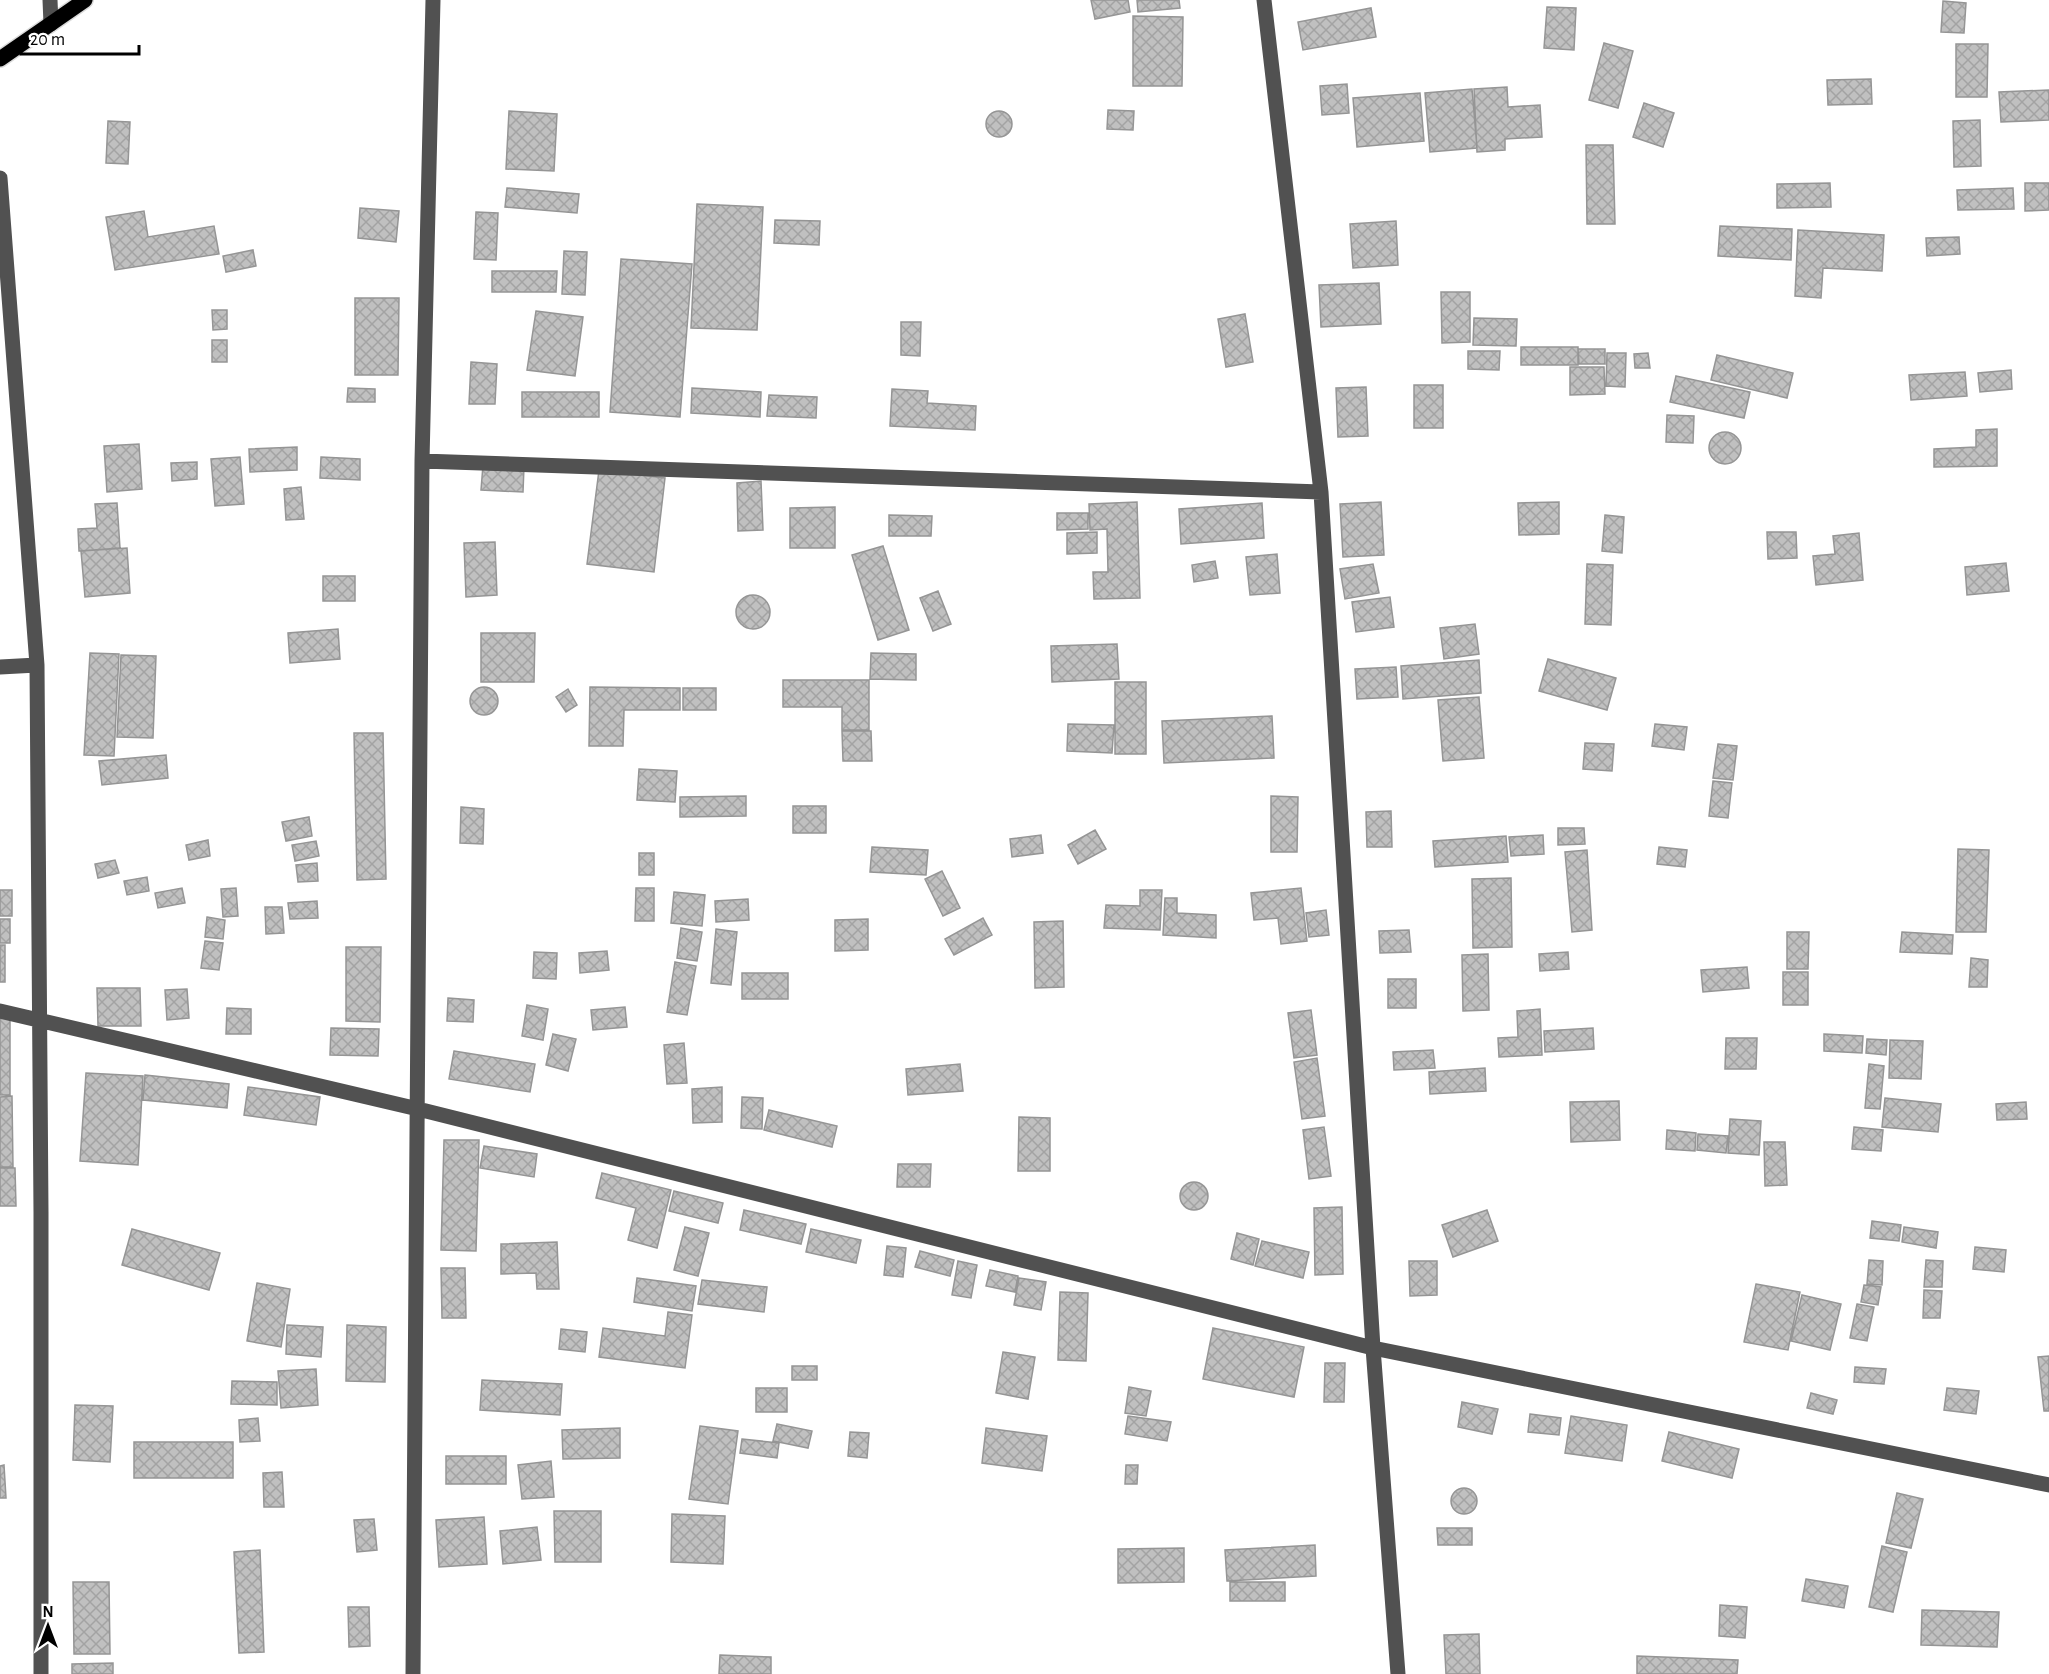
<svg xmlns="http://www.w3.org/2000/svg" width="2049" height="1674" font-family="'Alegreya Sans',sans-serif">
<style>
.building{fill:url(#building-cross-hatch);stroke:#959595;stroke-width:1.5}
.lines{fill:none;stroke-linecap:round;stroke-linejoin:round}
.major-casing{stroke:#dbdbdb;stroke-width:18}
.minor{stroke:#515151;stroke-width:15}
.major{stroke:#000;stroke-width:15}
</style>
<defs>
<pattern id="building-cross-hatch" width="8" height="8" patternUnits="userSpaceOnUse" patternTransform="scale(1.5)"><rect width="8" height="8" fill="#c0c0c0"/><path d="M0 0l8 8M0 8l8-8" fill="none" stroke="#a3a3a3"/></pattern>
</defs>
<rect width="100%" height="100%" fill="#fff"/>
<path class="building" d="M1091,0h37l2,12 -35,7z
M1137,0h42l1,8 -42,4z
M1943,1l23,2 -2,30 -23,-1z
M1547,7l29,1 -2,42 -30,-2z
M1371,8l5,29 -73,13 -5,-28z
M1133,16l50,1 -1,69h-49z
M1604,43l29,8 -15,57 -29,-8z
M1956,44h32l-1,53h-31z
M1871,79l1,25 -44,1 -1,-25z
M1347,84l2,29 -27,2 -2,-29z
M1507,87l1,20 32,-2 2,32 -37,2v11l-28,2 -3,-63z
M1472,89l5,59 -47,4 -5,-59z
M2049,90v30l-48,2 -2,-30z
M1420,93l4,48 -67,6 -4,-49z
M1644,103l30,10 -11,34 -30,-10z
M1108,110l26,1 -1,19 -26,-1z
M986 124a13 13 0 1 1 26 0a13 13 0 1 1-26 0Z
M509,111l48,3 -3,57 -48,-2z
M1980,120l1,46 -27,1 -1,-46z
M108,121l22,1 -2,42 -22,-1z
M1586,145h27l2,79h-28z
M1830,183l1,24 -54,1v-24z
M2025,183h24v27l-24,1z
M507,188l72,6 -2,19 -72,-6z
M2013,188l1,21 -56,1 -1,-20z
M697,204l66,3 -6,123 -66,-2z
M360,208l39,3 -3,31 -38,-4z
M144,211l4,26 66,-11 5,28 -104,16 -9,-53z
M476,212l22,1 -2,47 -22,-1z
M775,220l45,1 -1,24 -45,-2z
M1396,221l2,44 -45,3 -3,-44z
M1720,226l72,3 -1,31 -73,-4z
M1798,230l86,5 -2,36 -59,-3 -2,30 -26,-2z
M1959,237l1,17 -33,2 -1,-18z
M253,250l3,16 -30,6 -3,-16z
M564,251l23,1 -2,43 -23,-1z
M621,259l71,5 -12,153 -70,-5z
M492,271h65l-1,21h-64z
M1379,283l2,41 -60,3 -2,-42z
M1441,292h29v50l-28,1z
M355,298h44l-1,77h-43z
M212,310h15v19l-14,1z
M536,311l47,6 -8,59 -48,-6z
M1245,314l8,48 -27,5 -8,-48z
M1474,318l43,1 -1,27 -43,-1z
M901,322h20l-1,34 -19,-1z
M212,340h15v22h-15z
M1521,347h57v18h-57z
M1578,349h27v15h-26z
M1468,351h32l-1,19 -31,-1z
M1607,353h19l-1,34 -19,-1z
M1648,353l2,15h-15l-1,-14z
M1717,355l76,18 -6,25 -76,-18z
M471,362l26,2 -2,40h-26z
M1570,367h34l1,27 -35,1z
M2011,370l1,19 -32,3 -2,-19z
M1965,372l2,24 -56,4 -2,-25z
M1676,376l74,16 -6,26 -74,-16z
M1414,385h29v43h-29z
M1366,387l2,49 -30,1 -2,-49z
M348,388l27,1v13h-28z
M692,388l69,4 -1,25 -69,-4z
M892,389l36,2 -1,12 49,3 -1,24 -85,-4z
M522,392h77v25h-77z
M769,395l48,2 -1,21 -49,-2z
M1667,415l27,1 -1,27 -27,-1z
M1997,429v37l-63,1v-18l42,-2v-17z
M1709 448a16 16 0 1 1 32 0a16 16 0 1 1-32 0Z
M139,444l3,45 -35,3 -3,-46z
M297,447v23l-47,2 -1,-23z
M240,457l4,47 -29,2 -4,-47z
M321,457l39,2v21l-40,-2z
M197,462v17l-25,2 -1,-18z
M483,465l41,2 -1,25 -42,-2z
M599,470l66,8 -11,94 -67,-8z
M761,481l2,49 -25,1 -1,-48z
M301,487l3,32 -18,1 -2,-31z
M1137,502l3,96 -46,1 -1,-27h15l-1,-43 -17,1 -1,-26z
M1381,502l3,53 -41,2 -3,-53z
M1559,502v32l-40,1 -1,-32z
M117,503l3,45 -41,3 -1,-22 19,-1 -2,-24z
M1262,503l2,35 -83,6 -2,-35z
M835,507v41h-45v-40z
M1057,513h31v16l-31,1z
M889,515l43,1 -1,20h-42z
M1605,515l19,2 -2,36 -20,-2z
M1097,532v21l-30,1v-21z
M1767,532h29l1,26 -29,1z
M1859,533l4,47 -47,5 -3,-29 22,-2 -2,-18z
M495,542l2,53 -31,2 -2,-54z
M883,546l26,84 -31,10 -26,-85z
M127,548l3,45 -45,4 -4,-46z
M1277,554l3,39 -30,2 -4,-38z
M1215,561l3,17 -24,4 -2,-17z
M2006,563l3,28 -42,4 -2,-28z
M1373,564l6,29 -34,6 -5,-30z
M1587,564l26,1 -2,60 -26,-1z
M323,576h32v25h-32z
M938,591l13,33 -18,7 -13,-33z
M736 612a17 17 0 1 1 34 0a17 17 0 1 1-34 0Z
M1390,597l4,30 -38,5 -4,-30z
M1475,624l4,30 -35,5 -4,-31z
M338,629l2,30 -50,4 -2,-30z
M481,633h54l-1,49h-53z
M1117,644l2,35 -67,3 -1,-36z
M90,653l29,1 -5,102 -30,-1z
M871,653l45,1v26l-46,-1z
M121,655l35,1 -3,82 -36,-1z
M1548,659l68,19 -9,32 -68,-19z
M1479,660l2,33 -78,6 -2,-33z
M1396,667l2,30 -41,2 -2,-30z
M783,680h86v50h-27v-23h-59z
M1115,682h31v72h-31z
M590,687l90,1v22h-56l-1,36h-34z
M470 701a14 14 0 1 1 28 0a14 14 0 1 1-28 0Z
M683,688h33v22h-33z
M568,689l9,16 -11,7 -10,-15z
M1479,697l5,61 -41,3 -5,-61z
M1272,716l2,42 -110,5 -2,-42z
M1068,724l46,1 -2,28 -45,-2z
M1655,724l32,3 -3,23 -32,-4z
M842,731h29l1,30h-29z
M354,733h29l3,146 -29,1z
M1585,743l29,1 -2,27 -29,-2z
M1718,744l19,2 -4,34 -20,-2z
M166,755l2,23 -66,7 -3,-24z
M639,769l38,2 -2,31 -38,-2z
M1713,781l19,2 -4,35 -19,-2z
M746,796v20l-66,1v-20z
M1271,796l27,1 -1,55h-26z
M793,806h33v27h-33z
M461,807l23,2 -1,35 -23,-1z
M1391,811l1,36h-25l-1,-35z
M309,817l3,19 -26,5 -4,-19z
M1558,828h26l1,16 -27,1z
M1095,830l11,19 -28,15 -10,-19z
M1041,835l2,18 -31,4 -2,-18z
M1543,835l1,19 -33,2 -2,-19z
M1506,836l2,26 -73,5 -2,-26z
M208,840l2,16 -21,4 -3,-15z
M316,841l3,15 -24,5 -3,-16z
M872,847l56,3 -2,25 -56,-3z
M1659,847l28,3 -2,17 -28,-3z
M1958,849l31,1 -3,82h-30z
M1587,850l5,80 -20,2 -7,-80z
M639,853h15v22h-15z
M115,860l4,13 -21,5 -3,-14z
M317,863l1,18 -20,1 -2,-17z
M942,871l18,37 -17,8 -18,-37z
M147,877l2,14 -22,4 -3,-14z
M1511,878l1,69 -39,1 -1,-69z
M182,888l3,15 -27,5 -3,-15z
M236,888l2,28 -15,1 -2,-28z
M636,888h18v33h-19z
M1301,888l6,53 -26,3 -3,-26 -24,2 -3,-27z
M0,890h12v26h-12z
M1140,890h22l-2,40 -56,-2 2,-23 34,1z
M674,892l31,3 -3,31 -31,-3z
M1165,898h12v15l39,2v23l-53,-3z
M748,899l1,21 -33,2 -1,-21z
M317,901l1,17 -28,1 -2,-16z
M265,907h17l2,26 -18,1z
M1326,910l3,25 -20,2 -3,-24z
M207,917l18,3 -2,19 -18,-2z
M983,918l9,17 -38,20 -9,-16z
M0,919h10v24h-10z
M868,919v31l-33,1v-31z
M1063,921l1,66 -29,1 -1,-66z
M681,928l21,4 -5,29 -20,-3z
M716,929l21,3 -6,53 -20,-2z
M1409,930l2,22 -31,1 -1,-22z
M1787,932h22l-1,37h-21z
M1902,932l51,3 -1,19 -52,-2z
M205,941l18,2 -4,27 -18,-2z
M0,945h5v37h-5z
M346,947h35l-1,75 -34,-1z
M607,951l2,19 -29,3 -1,-20z
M534,952l23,1 -1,26 -23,-1z
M1568,952l1,17 -29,2 -1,-17z
M1488,954l1,56 -26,1 -1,-56z
M1971,958l17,2 -1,27h-18z
M675,962l21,4 -9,49 -20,-3z
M1747,967l2,21 -46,4 -2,-22z
M1783,972h25v33h-25z
M742,973h46v26h-46z
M1388,979h28v29h-28z
M97,988h43l1,38h-43z
M187,989l2,29 -22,2 -2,-30z
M448,998l26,2 -1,22 -26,-1z
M527,1005l21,4 -5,31 -21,-4z
M625,1007l2,20 -34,3 -2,-20z
M227,1008l24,1v25h-25z
M1540,1009l2,46 -43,2 -1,-19 20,-1 -1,-26z
M1311,1010l6,45 -23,3 -6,-45z
M0,1016h10v79h-10z
M331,1028l48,1 -1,27 -48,-1z
M1593,1028l1,21 -49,3 -1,-21z
M553,1034l23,5 -8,32 -22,-6z
M1824,1034l39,2 -1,17 -38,-2z
M1726,1038h31l-1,31h-31z
M1867,1039l20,1 -1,15 -20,-2z
M1890,1040l33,1 -2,38 -32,-1z
M684,1043l3,40 -20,1 -3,-39z
M1433,1050l2,18 -41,2 -1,-18z
M454,1051l81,13 -5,28 -81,-13z
M1317,1058l8,58 -23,3 -8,-57z
M960,1064l3,27 -55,4 -2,-26z
M1869,1064l15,2 -4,43 -15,-1z
M1485,1068l1,23 -56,3 -1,-22z
M86,1073l57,3 -5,89 -58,-4z
M145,1075l84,9 -2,24 -84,-8z
M248,1087l72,10 -4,28 -72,-10z
M722,1087v35l-29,1 -1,-34z
M12,1096l1,71h-13v-70z
M742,1097l21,1 -1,31 -21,-1z
M1885,1098l56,6 -3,28 -56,-5z
M1619,1101l1,39 -49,2 -1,-40z
M2026,1102l1,17 -30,1 -1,-16z
M769,1110l68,16 -5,21 -68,-17z
M1019,1117l31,1v53h-32z
M1730,1119l31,2 -2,34 -31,-2z
M1324,1127l7,49 -22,3 -6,-49z
M1854,1127l29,3 -2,21 -29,-2z
M1667,1130l29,3 -1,18 -29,-2z
M1698,1134l30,2 -2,17 -29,-3z
M444,1140h35l-3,111 -35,-1z
M1764,1142h21l2,43 -22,1z
M484,1146l53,8 -3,23 -54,-9z
M898,1164h33l-1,23h-33z
M0,1168h15l1,38h-16z
M602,1173l69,17 -14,58 -29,-8 8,-32 -40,-10z
M1180 1196a14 14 0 1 1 28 0a14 14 0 1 1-28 0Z
M674,1191l49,12 -5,20 -49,-12z
M1342,1207l1,67 -28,1 -1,-67z
M744,1210l62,14 -5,20 -61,-14z
M1487,1210l11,31 -45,16 -11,-32z
M1872,1221l29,4 -2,16 -29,-3z
M685,1227l24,6 -11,43 -24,-6z
M1904,1227l34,5 -2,16 -34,-6z
M132,1229l88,24 -11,37 -87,-25z
M811,1229l50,11 -5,23 -50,-11z
M1237,1233l22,6 -6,26 -22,-6z
M1262,1241l47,11 -6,26 -48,-12z
M557,1242l2,47h-22l-1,-16 -35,1v-30z
M887,1246l19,2 -3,29 -19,-2z
M1975,1247l31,3 -2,22 -31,-3z
M920,1251l34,9 -4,16 -35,-9z
M1869,1260l14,1 -1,24 -15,-1z
M1926,1260l17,1 -1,26h-18z
M958,1261l19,4 -6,33 -19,-3z
M1409,1261h28v34l-27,1z
M441,1268h24l1,50h-24z
M990,1270l28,6 -3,16 -29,-6z
M637,1278l59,8 -4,25 -58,-9z
M1019,1278l27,4 -5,28 -27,-5z
M702,1280l65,7 -3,25 -66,-8z
M257,1283l33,6 -9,58 -34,-6z
M1756,1284l44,8 -12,58 -44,-8z
M1864,1285l17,2 -3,18 -17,-3z
M1924,1290l18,1 -2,27h-17z
M1060,1292l28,1 -2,68 -28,-1z
M1802,1295l39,9 -11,46 -39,-9z
M1857,1304l17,3 -7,34 -17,-3z
M668,1312l24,3 -7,53 -86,-11 4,-29 62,8z
M287,1325l36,2 -2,30 -35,-3z
M347,1325l39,2 -1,55 -39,-1z
M1213,1328l91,19 -10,50 -91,-18z
M561,1329l26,3 -2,20 -26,-3z
M1003,1352l32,5 -7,42 -32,-6z
M2049,1356v55h-5l-6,-54z
M1325,1363h20l-1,39h-20z
M792,1366h25v14h-25z
M1855,1367l31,2 -2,15 -30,-2z
M316,1369l2,36 -37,3 -3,-37z
M482,1380l80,4 -2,31 -80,-5z
M232,1381l45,1v23l-46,-1z
M1129,1387l22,4 -5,25 -21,-3z
M756,1388h31v24h-31z
M1947,1388l32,3 -3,23 -32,-4z
M1811,1393l26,7 -4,14 -26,-6z
M1462,1402l36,7 -6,25 -34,-7z
M75,1405l38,1 -3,56 -37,-2z
M1530,1414l31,4 -2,17 -31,-3z
M1128,1416l43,6 -4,19 -42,-7z
M1571,1416l56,9 -5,36 -57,-8z
M258,1418l2,23 -20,1 -1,-22z
M777,1424l35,7 -4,17 -35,-7z
M700,1426l38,5 -10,73 -39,-5z
M620,1428v30l-57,1 -1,-29z
M986,1428l61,8 -5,35 -60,-8z
M850,1432l19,1 -2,25 -19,-2z
M1669,1432l70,17 -7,29 -70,-17z
M742,1439l37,4 -2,15 -37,-5z
M134,1442h99v36h-99z
M446,1456h60v28h-60z
M551,1461l3,36 -32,2 -4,-34z
M4,1465l2,33h-6v-32z
M1126,1465h12l-1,19h-12z
M282,1472l2,35h-20l-1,-34z
M1451 1501a13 13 0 1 1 26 0a13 13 0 1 1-26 0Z
M1897,1493l26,6 -12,49 -25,-5z
M554,1511h47v51h-46z
M672,1514l53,2 -2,48 -52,-2z
M484,1517l3,47 -48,3 -3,-47z
M374,1519l3,31 -20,2 -3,-32z
M537,1527l4,33 -38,4 -3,-33z
M1437,1528h35v17h-34z
M1315,1545l1,31 -89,5 -2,-31z
M1882,1546l25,6 -14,60 -24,-5z
M1184,1548v34l-66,1v-34z
M260,1550l4,102 -25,1 -5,-101z
M1806,1579l42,7 -4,22 -42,-7z
M73,1582h36l1,72h-36z
M1230,1582h55v19h-55z
M1720,1605l27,2 -2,31 -26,-2z
M348,1607h21l1,39 -21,1z
M1922,1610l77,2 -2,35 -76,-2z
M1479,1634l1,40h-34l-2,-39z
M720,1655l51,2v17h-52z
M1637,1656l101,4 -1,14h-100z
M113,1663v11h-41v-10z"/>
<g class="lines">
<defs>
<path id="major" d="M0,59l85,-59"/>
</defs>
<use href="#major" class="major-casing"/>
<path class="minor" d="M50,0l1,24
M1264,0l57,492 52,856 25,326
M0,178l37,487 -37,2
M422,461l899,31
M37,665l4,547v462
M0,1011l418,98 955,239 676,137
M413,1674l9,-1213 11,-461"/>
<use href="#major" class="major"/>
</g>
<g transform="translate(48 1626)" stroke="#ffffff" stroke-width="4.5" paint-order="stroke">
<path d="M0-4.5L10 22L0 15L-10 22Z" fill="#000000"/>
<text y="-9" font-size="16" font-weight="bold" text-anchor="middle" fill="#000000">N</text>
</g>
<path d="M21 45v9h118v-9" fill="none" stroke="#000000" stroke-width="3"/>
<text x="30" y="45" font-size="18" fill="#000000" stroke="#ffffff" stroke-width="4.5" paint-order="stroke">20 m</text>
</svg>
